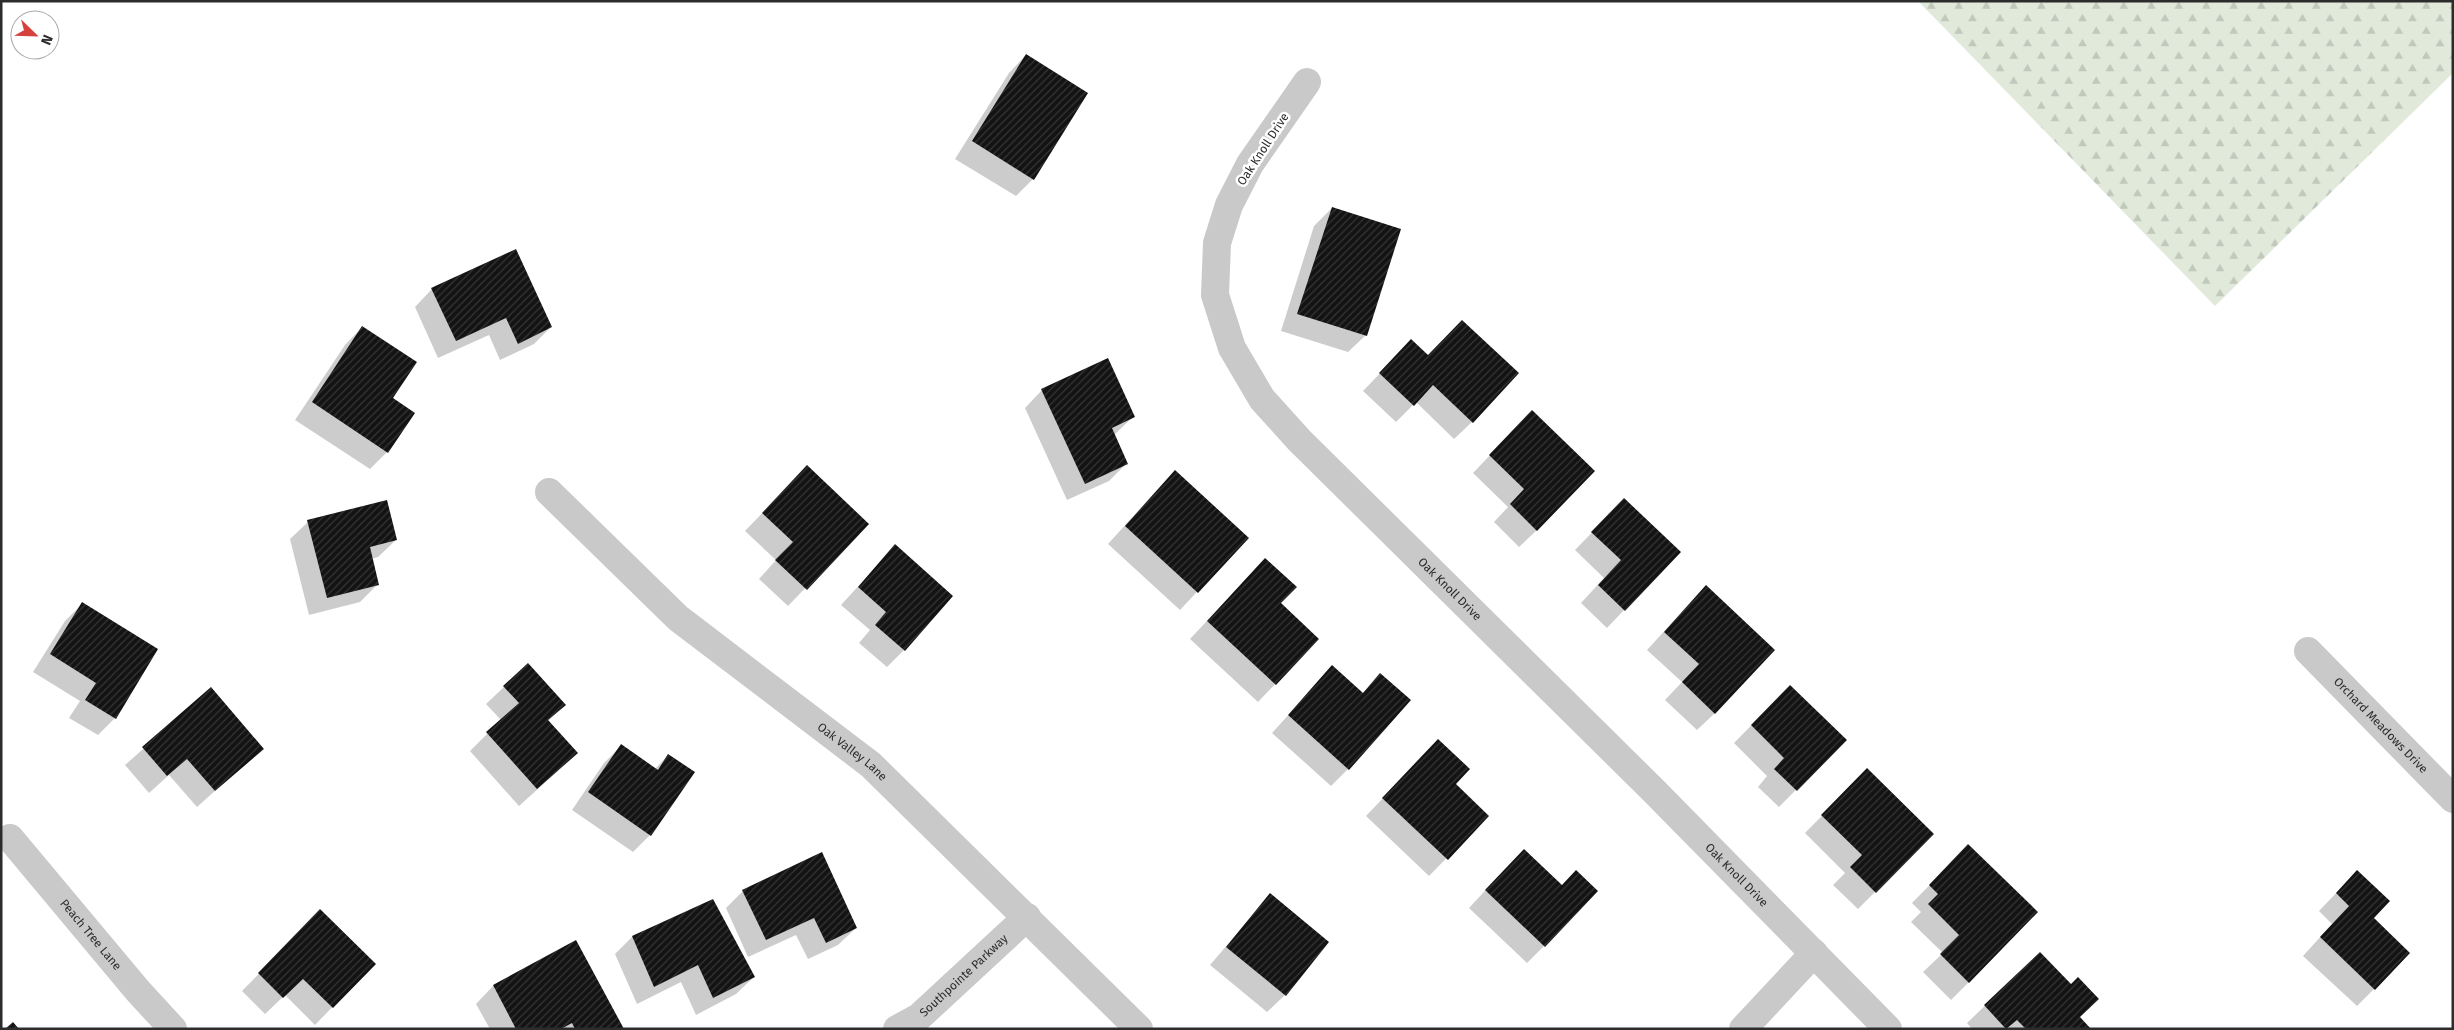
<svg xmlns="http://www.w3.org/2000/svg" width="2454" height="1030" font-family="'Fira Sans',sans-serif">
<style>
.forest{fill:url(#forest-firs)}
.shadow{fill:#0003}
.building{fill:url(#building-hatch)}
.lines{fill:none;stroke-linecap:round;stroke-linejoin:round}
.street{stroke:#c9c9c9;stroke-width:28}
.labels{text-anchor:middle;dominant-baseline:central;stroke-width:5;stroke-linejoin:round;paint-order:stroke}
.street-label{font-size:12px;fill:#2c2c2c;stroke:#fff}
</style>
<defs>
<pattern id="forest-firs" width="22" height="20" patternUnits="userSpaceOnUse" patternTransform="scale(1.25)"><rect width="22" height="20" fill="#e1e9db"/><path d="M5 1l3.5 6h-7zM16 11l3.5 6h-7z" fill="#c1c8bc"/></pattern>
<pattern id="building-hatch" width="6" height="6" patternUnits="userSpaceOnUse" patternTransform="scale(1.25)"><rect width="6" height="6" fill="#131313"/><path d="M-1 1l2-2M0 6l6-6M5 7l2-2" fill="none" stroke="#363636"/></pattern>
</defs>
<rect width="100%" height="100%" fill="#fff"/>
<path class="forest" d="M1918,1h535v72l-238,233z"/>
<path class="shadow" d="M1026,55l7,124 -17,17 -61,-37 54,-86z
M1332,208l34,127 -18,17 -67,-21 33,-105z
M432,289l119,38 -17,17 -34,16 -11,-25 -51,23 -23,-51z
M362,327l29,72 -4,53 -17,17 -75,-49 50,-75z
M1411,341l61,81 -18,17 -38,-37 -20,20 -33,-31z
M1042,390l91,27 -19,18 13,28 -18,18 -42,19 -42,-92z
M1515,429l22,101 -18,17 -25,-25 14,-15 -35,-34z
M790,484l77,40 -79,82 -29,-27 17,-19 -31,-29z
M1158,489l89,49 -67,72 -72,-66z
M1607,517l72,35 -72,76 -26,-25 23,-25 -29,-28z
M308,522l88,18 -18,17 -7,2 7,25 -18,18 -51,13 -19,-76z
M895,546l9,104 -17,17 -28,-24 11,-13 -29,-25z
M1248,577l70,62 -60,63 -68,-63z
M82,604l33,114 -17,17 -29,-17 11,-17 -47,-29 32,-51z
M1689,604l26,109 -18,17 -32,-30 17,-18 -35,-32z
M528,664l36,41 -16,16 11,49 -40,36 -49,-55 31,-31 -15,-16z
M1332,667l30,27 18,-19 -32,94 -17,17 -59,-53z
M1790,686l55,54 -66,67 -21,-20 9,-11 -33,-33z
M211,689l51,60 -65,58 -28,-32 -20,18 -24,-28z
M621,746l34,23 13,-14 -18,80 -17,17 -61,-42 32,-47z
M1421,758l33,26 34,32 -59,60 -63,-60z
M1867,770l66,64 -75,75 -25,-24 12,-12 -40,-40z
M1968,846l1,136 -18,18 -28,-28 20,-19 -32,-31 10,-10 -9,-9z
M1506,868l38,78 -17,17 -58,-55z
M2340,889l32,29 2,71 -17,17 -54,-50 29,-32 -13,-13z
M743,891l113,37 -18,17 -30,14 -12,-24 -48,22 -22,-49z
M1270,895l58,47 -43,53 -18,17 -57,-47z
M320,911l54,53 -59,61 -30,-30 -20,19 -23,-23z
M632,937l122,40 -18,17 -40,21 -15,-33 -44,22 -22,-50z
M575,942l47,87h-132l-14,-25 17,-18z
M2040,953l39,65 10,11h-117l-5,-6z"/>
<path class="building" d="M1026,54l62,39 -54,87 -62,-39z
M1332,207l69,22 -34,107 -70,-22z
M516,249l36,78 -34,17 -12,-26 -50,23 -25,-53z
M1462,320l57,53 -46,50 -40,-38 -19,21 -35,-33 32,-34 17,16z
M362,326l55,36 -24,36 22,15 -27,40 -76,-51z
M1108,358l27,59 -23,11 16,36 -43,20 -44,-95z
M1532,410l63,61 -58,60 -27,-27 14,-15 -35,-34z
M807,465l62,59 -62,66 -32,-30 18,-18 -31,-29z
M1175,470l74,68 -51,55 -73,-67z
M1624,498l57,54 -56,59 -27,-26 23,-25 -30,-28z
M387,500l10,40 -27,7 9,38 -52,13 -20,-78z
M895,544l58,52 -48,55 -30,-26 11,-13 -28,-25z
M1265,558l32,29 -16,16 38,36 -43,46 -69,-64z
M1706,585l69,65 -60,64 -33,-32 17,-18 -35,-32z
M82,602l76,47 -42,70 -31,-19 11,-17 -46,-29z
M528,663l38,42 -18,15 30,33 -41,36 -51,-57 33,-29 -16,-17z
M1332,665l31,28 17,-20 31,27 -62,70 -61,-55z
M1790,685l57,55 -50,51 -23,-22 10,-11 -33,-33z
M211,687l53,62 -49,42 -28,-32 -20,17 -25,-29z
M1438,739l32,30 -14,15 33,32 -41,44 -66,-62z
M621,744l37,26 10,-16 27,18 -44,64 -63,-44z
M1867,768l67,66 -58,59 -26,-26 12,-12 -41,-40z
M1968,844l70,68 -69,71 -29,-29 19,-19 -31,-31 10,-10 -9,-9z
M1524,849l38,36 14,-15 22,21 -53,56 -60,-57z
M822,852l35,76 -31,15 -12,-25 -48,22 -24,-50z
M2357,870l33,31 -16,17 36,35 -35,37 -55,-53 29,-31 -13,-13z
M1270,893l59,49 -43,54 -60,-49z
M713,899l42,78 -42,21 -15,-33 -44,22 -22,-51z
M320,909l56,55 -43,44 -30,-29 -20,19 -25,-25z
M576,940l48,89h-49l-3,-6 -11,6h-45l-23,-44z
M2040,952l31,32 7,-7 21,22 -19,18 11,12h-65l-9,-9 -11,9 -22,-24z
M13,1022l6,7h-14z"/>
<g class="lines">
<g class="street">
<path id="s1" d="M1307,82l-57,82 -21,41 -12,38 -2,52 17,53 30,51 37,41 356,352 233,237"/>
<path id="s2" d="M549,492l129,126 193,147 268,264"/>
<path id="s3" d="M2308,651l145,148"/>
<path id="s4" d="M10,838l128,153 35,38"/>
<path id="s5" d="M897,1029l22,-12 108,-100"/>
<path d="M1743,1029l71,-76"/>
</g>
</g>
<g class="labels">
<g class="street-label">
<text transform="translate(1263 149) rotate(-57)">Oak Knoll Drive</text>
<text stroke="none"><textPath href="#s1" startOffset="620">Oak Knoll Drive</textPath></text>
<text stroke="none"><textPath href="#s3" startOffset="104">Orchard Meadows Drive</textPath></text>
<text stroke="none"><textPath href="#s2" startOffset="400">Oak Valley Lane</textPath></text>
<text stroke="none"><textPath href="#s1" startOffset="1025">Oak Knoll Drive</textPath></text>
<text stroke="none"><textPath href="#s4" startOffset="126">Peach Tree Lane</textPath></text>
<text stroke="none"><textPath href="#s5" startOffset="86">Southpointe Parkway</textPath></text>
</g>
</g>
<rect width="2454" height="1030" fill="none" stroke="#2c2c2c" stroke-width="5"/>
<g transform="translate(35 35) rotate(113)"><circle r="24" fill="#ffffff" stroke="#ababab"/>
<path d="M0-4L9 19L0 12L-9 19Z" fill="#d5423c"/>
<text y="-8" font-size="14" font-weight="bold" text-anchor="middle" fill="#2c2c2c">N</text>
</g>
</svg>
